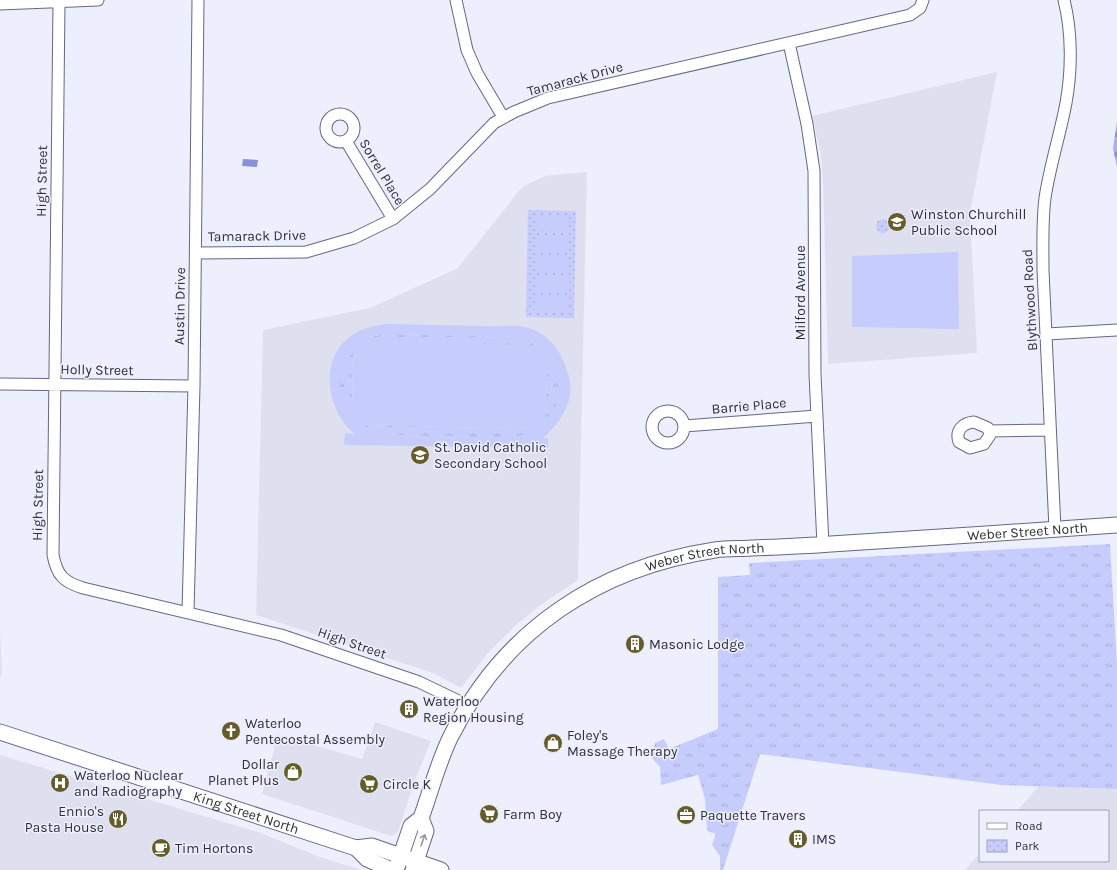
<svg xmlns="http://www.w3.org/2000/svg" width="1117" height="870" font-family="Karla,sans-serif">
<style>
.built{fill:#dee0f0}
.grass{fill:url(#grass-tufts)}
.forest{fill:url(#forest-firs)}
.park{fill:url(#park-dots)}
.garden{fill:#c6ccfb;fill-rule:evenodd}
.water{fill:#8a91d9}
.lines{fill:none;stroke-linecap:round;stroke-linejoin:round}
.street-casing{stroke:#646885;stroke-width:13}
.secondary-casing{stroke:#646885;stroke-width:17}
.street{stroke:#fff;stroke-width:11}
.secondary{stroke:#fff;stroke-width:15}
.oneway{stroke:#96979d}
.labels{text-anchor:middle;dominant-baseline:central;stroke-width:3;stroke-linejoin:round;paint-order:stroke}
.street-label{font-size:14px;fill:#2d2f3b;stroke:#edeffd}
.poi-label{font-size:14px;fill:#2d2f3b;stroke:#edeffd;text-anchor:start}
</style>
<defs>
<pattern id="grass-tufts" width="24" height="20" patternUnits="userSpaceOnUse"><rect width="24" height="20" fill="#c6ccfb"/><path d="M3 7l-1-3M5 7V3M7 7l1-3M15 17l-1-3M17 17v-4M19 17l1-3" fill="none" stroke="#aab0d8"/></pattern>
<pattern id="forest-firs" width="22" height="20" patternUnits="userSpaceOnUse"><rect width="22" height="20" fill="#a5aef8"/><path d="M5 1l3.5 6h-7zM16 11l3.5 6h-7z" fill="#878eca"/></pattern>
<pattern id="park-dots" width="8" height="8" patternUnits="userSpaceOnUse"><rect width="8" height="8" fill="#c6ccfb"/><path d="M2 2h.1M6 6h.1" fill="none" stroke="#aab0d8" stroke-width="1.8" stroke-linecap="round"/></pattern>
</defs>
<rect width="100%" height="100%" fill="#edeffd"/>
<path class="built" d="M997,72l-27,141 7,140 -149,11 -5,-183 -2,-26 -9,-39z
M587,172l-9,408 -38,25 -27,23 -25,25 -27,35 -28,-15 -177,-58 7,-285 107,-22 88,-40 64,-81 23,-11z
M0,632l2,40 -2,7z
M375,722l56,19 -16,39 -17,52 -7,4 -129,-42 16,-59 84,24z
M0,755l261,78 56,23 44,14h-361z
M1039,786l78,3v81h-152l15,-17v8h128v-50h-91z"/>
<path class="grass" d="M387,334l133,3 12,4 4,5 -172,-4 10,-6z
M353,350l-1,67c-18,-20 -15,-47 1,-67z
M548,356c13,20 18,47 -3,64z
M363,425l171,4 -6,5 -15,4 -127,-3 -12,-3z
M1110,544l7,120v125l-115,-4 -242,-31 -37,116h-3v-14l-8,-11 4,-11 -9,-3 -2,-32 -7,-24 -37,10 -1,-18 -8,-9 3,-15 9,-4 5,10 49,-20v-152l32,-2 -1,-12z"/>
<path class="forest" d="M1117,121v46l-4,-18z"/>
<path class="park" d="M528,210l48,1 -2,107 -48,-1z
M876 226a7 7 0 1 1 14 0a7 7 0 1 1-14 0Z"/>
<path class="garden" d="M535,215l34,1 -1,15 -33,-1z
M535,236h33v15h-33z
M958,252l1,77 -107,-2v-71z
M535,256h33v16l-33,-1z
M535,276l33,1v15h-33z
M535,297h33l-1,16 -33,-1z
M385,324c33,1 67,1 101,2 12,1 27,-2 39,1 26,6 38,27 44,50 6,25 -9,46 -26,61h5v10l-204,-3 1,-12 9,1c-31,-28 -36,-84 7,-104 8,-3 16,-5 24,-6zM387,334l132,3 13,4 4,4 -171,-3 9,-6zM353,351l-1,65c-18,-19 -14,-46 1,-65zM548,357c12,19 18,47 -3,62zM364,426v-1l170,4 -6,5 -15,4 -127,-3 -12,-3z"/>
<path class="water" d="M243,159l15,1 -1,7 -15,-1z"/>
<g class="lines">
<defs>
<path id="street" d="M456,0l11,50 10,23 26,44
M59,2l-6,553c4,21 11,27 30,33l198,47 138,47 50,24
M0,4l98,-4
M789,43l18,81 7,47 1,203 8,171
M326 128a14 14 0 1 1 28 0a14 14 0 1 1-28 0Z
M346,141l47,78
M196,253l110,-1 48,-14 39,-19 37,-30 64,-66 20,-11 34,-14 362,-83 10,-7 3,-8
M1047,334l70,-4
M0,384l194,2
M652 427a16 16 0 1 1 32 0a16 16 0 1 1-32 0Z
M974,422l14,6 2,7 -6,9 -14,4 -11,-6c-4,-12 4,-19 15,-20z
M684,426l133,-10
M990,431l60,-1
M1055,529l-12,-259c0,-24 -1,-48 2,-72 5,-33 15,-63 21,-95 6,-33 6,-71 -2,-103
M188,612l6,-226 4,-386"/>
<g id="secondary">
<path id="s1" d="M0,732l356,116 16,-2 69,24"/>
<path d="M356,848l11,11 25,11"/>
<path id="s2" d="M396,870l15,-44 10,-8c10,-27 17,-56 30,-82 54,-107 147,-168 264,-186 12,-2 25,-1 37,-2 27,-1 53,-2 79,-4 95,-6 191,-12 286,-19"/>
<path d="M413,870l13,-39 -5,-13"/>
</g>
</defs>
<use href="#street" class="street-casing"/>
<use href="#secondary" class="secondary-casing"/>
<use href="#street" class="street"/>
<use href="#secondary" class="secondary"/>
</g>
<defs><path id="oneway-shaft" d="M-6 0H5M1.5-3L5.5 0L1.5 3" fill="none" stroke-width="1.6" stroke-linecap="round" stroke-linejoin="round"/></defs>
<use class="oneway" href="#oneway-shaft" transform="translate(423 840) rotate(-71)"/>
<defs>
<symbol id="school-disc" viewBox="-11 -11 22 22"><circle r="9.5" fill="#665c28" stroke="#edeffd"/><path d="M0-5L7-2L0 1L-7-2ZM-4 1L0 2.5L4 1V4Q0 6-4 4Z" fill="#fff"/></symbol>
<symbol id="building-disc" viewBox="-11 -11 22 22"><circle r="9.5" fill="#665c28" stroke="#edeffd"/><path d="M-4-6H4V6H1V3H-1V6H-4ZM-2.5-4.3h1.7v1.8h-1.7ZM.8-4.3h1.7v1.8H.8ZM-2.5-1h1.7V.8h-1.7ZM.8-1h1.7V.8H.8Z" fill="#fff"/></symbol>
<symbol id="church-disc" viewBox="-11 -11 22 22"><circle r="9.5" fill="#665c28" stroke="#edeffd"/><path d="M-1.2-6h2.4v3.5h3.3v2.4h-3.3V6h-2.4V-.1h-3.3v-2.4h3.3Z" fill="#fff"/></symbol>
<symbol id="shop-disc" viewBox="-11 -11 22 22"><circle r="9.5" fill="#665c28" stroke="#edeffd"/><path d="M-5-2.5h2.3a2.7 3.5 0 0 1 5.4 0H5L5.5 6h-11ZM-1.5-2.5h3a1.5 2.3 0 0 0-3 0Z" fill="#fff"/></symbol>
<symbol id="hospital-disc" viewBox="-11 -11 22 22"><circle r="9.5" fill="#665c28" stroke="#edeffd"/><path d="M-5-5h3v3.5h4V-5h3V5h-3V1.5h-4V5h-3Z" fill="#fff"/></symbol>
<symbol id="supermarket-disc" viewBox="-11 -11 22 22"><circle r="9.5" fill="#665c28" stroke="#edeffd"/><path d="M-6-5.5h2.5l.6 2H6L4.5 2H-2.5L-4.4-4H-6ZM-1.5 3.2a1.3 1.3 0 1 0 .1 0ZM3 3.2a1.3 1.3 0 1 0 .1 0Z" fill="#fff"/></symbol>
<symbol id="office-disc" viewBox="-11 -11 22 22"><circle r="9.5" fill="#665c28" stroke="#edeffd"/><path d="M-6-3h4V-5.5h4V-3h4V5H-6ZM-1-4.5V-3h2v-1.5ZM-6 0V1H6V0Z" fill="#fff"/></symbol>
<symbol id="restaurant-disc" viewBox="-11 -11 22 22"><circle r="9.5" fill="#665c28" stroke="#edeffd"/><path d="M-5-6h1v4h1v-4h1v4h1v-4h1v5L-1.5 .5V6h-2V.5L-5-1ZM5-6V6H3V1.5H1.5Q1.5-4 5-6Z" fill="#fff"/></symbol>
<symbol id="cafe-disc" viewBox="-11 -11 22 22"><circle r="9.5" fill="#665c28" stroke="#edeffd"/><path d="M-5.5-4.5H6V0H3Q3 3.5 0 3.5H-2.5Q-5.5 3.5-5.5 0ZM3-3.2v2h1.7v-2ZM-6 4.5H4V6H-6Z" fill="#fff"/></symbol>
</defs>
<g fill-rule="evenodd">
<use href="#school-disc" x="886" y="211" width="22" height="22"/>
<use href="#school-disc" x="409" y="444" width="22" height="22"/>
<use href="#building-disc" x="624" y="633" width="22" height="22"/>
<use href="#building-disc" x="398" y="698" width="22" height="22"/>
<use href="#church-disc" x="220" y="720" width="22" height="22"/>
<use href="#shop-disc" x="542" y="732" width="22" height="22"/>
<use href="#shop-disc" x="282" y="761" width="22" height="22"/>
<use href="#hospital-disc" x="49" y="772" width="22" height="22"/>
<use href="#supermarket-disc" x="358" y="773" width="22" height="22"/>
<use href="#supermarket-disc" x="478" y="803" width="22" height="22"/>
<use href="#office-disc" x="675" y="804" width="22" height="22"/>
<use href="#restaurant-disc" x="107" y="808" width="22" height="22"/>
<use href="#building-disc" x="787" y="828" width="22" height="22"/>
<use href="#cafe-disc" x="150" y="837" width="22" height="22"/>
</g>
<g class="labels">
<g class="street-label">
<text transform="translate(575 79) rotate(-15)">Tamarack Drive</text>
<text transform="translate(382 172) rotate(59)">Sorrel Place</text>
<text transform="translate(42 181) rotate(-89)">High Street</text>
<text transform="translate(257 236) rotate(-1)">Tamarack Drive</text>
<text transform="translate(800 293) rotate(-90)">Milford Avenue</text>
<text transform="translate(1030 300) rotate(-93)">Blythwood Road</text>
<text transform="translate(180 306) rotate(-89)">Austin Drive</text>
<text transform="translate(97 370) rotate(1)">Holly Street</text>
<text transform="translate(749 406) rotate(-5)">Barrie Place</text>
<text transform="translate(38 505) rotate(-89)">High Street</text>
<text stroke="none"><textPath href="#s2" startOffset="796">Weber Street North</textPath></text>
<text stroke="none"><textPath href="#s2" startOffset="472">Weber Street North</textPath></text>
<text transform="translate(352 643) rotate(19)">High Street</text>
<text stroke="none"><textPath href="#s1" startOffset="259">King Street North</textPath></text>
</g>
<g class="poi-label">
<text x="911" y="214">Winston Churchill<tspan x="911" dy="16">Public School</tspan></text>
<text x="434" y="447">St. David Catholic<tspan x="434" dy="16">Secondary School</tspan></text>
<text x="649" y="644">Masonic Lodge</text>
<text x="423" y="701">Waterloo<tspan x="423" dy="16">Region Housing</tspan></text>
<text x="245" y="723">Waterloo<tspan x="245" dy="16">Pentecostal Assembly</tspan></text>
<text x="567" y="735">Foley's<tspan x="567" dy="16">Massage Therapy</tspan></text>
<text x="279" y="764" text-anchor="end">Dollar<tspan x="279" dy="16">Planet Plus</tspan></text>
<text x="74" y="775">Waterloo Nuclear<tspan x="74" dy="16">and Radiography</tspan></text>
<text x="383" y="784">Circle K</text>
<text x="104" y="811" text-anchor="end">Ennio's<tspan x="104" dy="16">Pasta House</tspan></text>
<text x="503" y="814">Farm Boy</text>
<text x="700" y="815">Paquette Travers</text>
<text x="812" y="839">IMS</text>
<text x="175" y="848">Tim Hortons</text>
</g>
</g>
<rect x="979" y="810" width="130" height="52" fill="#edeffd" stroke="#a0a2af"/>
<rect x="987" y="823" width="20" height="6" fill="#ffffff" stroke="#a0a2af"/>
<text x="1015" y="830" font-size="12" fill="#2d2f3b">Road</text>
<rect x="987" y="840" width="20" height="12" fill="url(#park-dots)" stroke="#a0a2af"/>
<text x="1015" y="850" font-size="12" fill="#2d2f3b">Park</text>
</svg>
